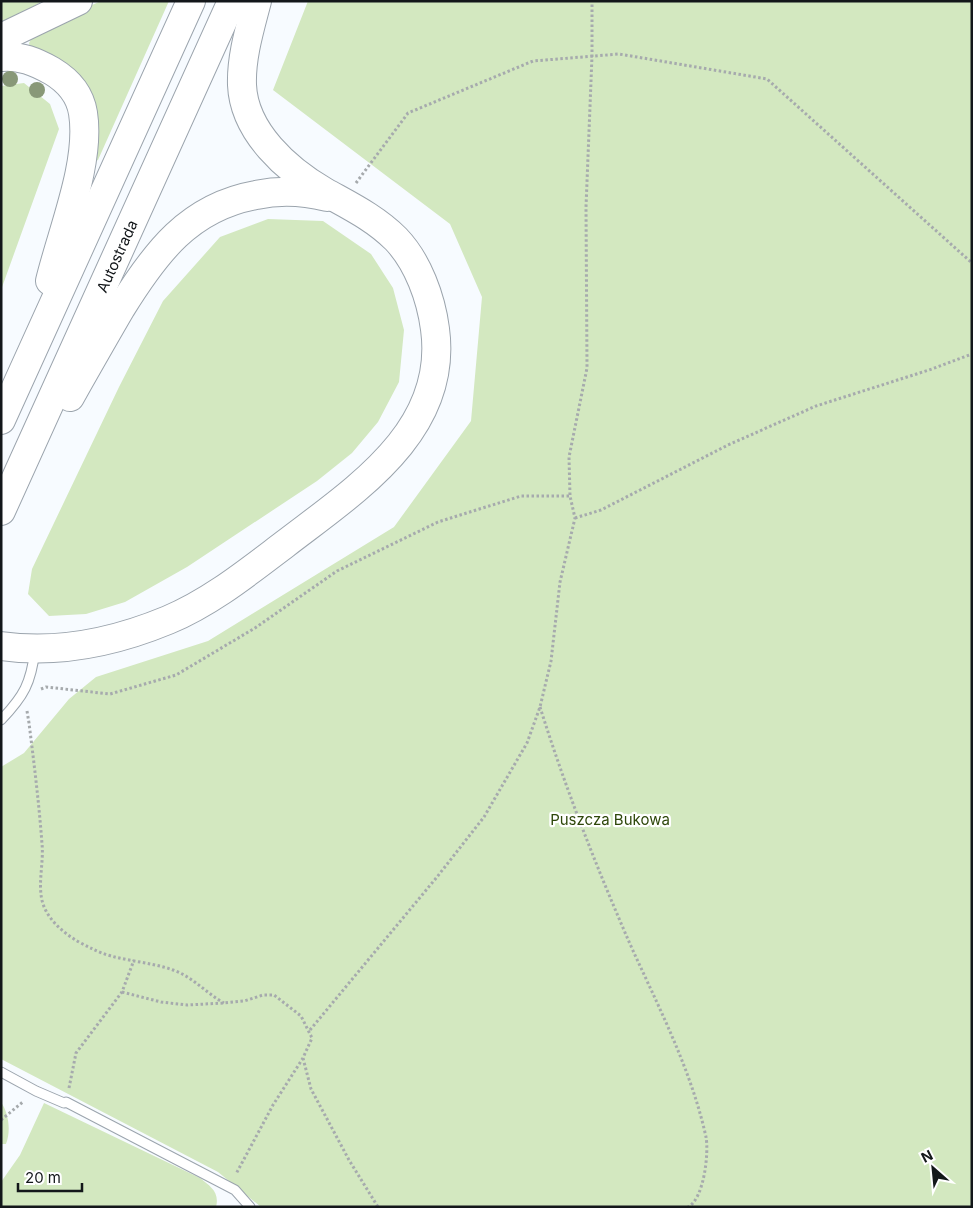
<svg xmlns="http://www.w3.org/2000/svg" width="973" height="1208" font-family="Inter,sans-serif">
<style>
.green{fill:#d3e8c0}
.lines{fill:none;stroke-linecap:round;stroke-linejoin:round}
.service-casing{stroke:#9ba4ad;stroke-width:11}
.motorway-casing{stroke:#9ba4ad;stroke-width:30}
.path{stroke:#a6aaad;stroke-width:3;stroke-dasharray:2.5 2.5;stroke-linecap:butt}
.service{stroke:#fff;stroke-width:9}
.motorway{stroke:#fff;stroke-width:28}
.tree{fill:#889878}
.labels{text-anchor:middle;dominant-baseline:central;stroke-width:4.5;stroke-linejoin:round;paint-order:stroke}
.street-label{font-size:15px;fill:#13171a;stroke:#fff}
.park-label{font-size:15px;fill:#2e470a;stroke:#fff}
</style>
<rect width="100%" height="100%" fill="#f7fbff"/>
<path class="green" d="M1,1h42l-42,23z
M101,1h68l-71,159 -4,2 -3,-22 -61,-91 -1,-6 7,-13z
M308,1h664v1206h-711l-43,-35 -217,-113v-292l23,-14 45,-54 27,-22 112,-36 186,-114 77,-106 11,-124 -32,-73 -177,-134z
M24,83l26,21 9,25 -58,161v-204z
M268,219l55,2 48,33 22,34 11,42 -5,52 -21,40 -26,31 -35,28 -130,86 -62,35 -39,12 -37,2 -21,-22 4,-25 87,-182 44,-86 57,-64z
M1,1102c8,12 10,29 5,42h-5z
M44,1103l156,75c10,8 20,14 16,29h-215v-25l19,-27z"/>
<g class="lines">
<defs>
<path id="service" d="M1,720c23,-24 30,-37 34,-70
M1,1072l35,19 28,12 2,-1 169,88 15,17"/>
<g id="motorway">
<path d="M1,38l77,-37"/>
<path d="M1,57c19,-2 35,5 51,14 15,9 28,23 31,42 8,50 -21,118 -33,168"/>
<path d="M70,397c17,-30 34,-60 51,-89 34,-55 68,-101 135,-113 24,-5 47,-4 71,2"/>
<path d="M1,420l190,-419"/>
<path id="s1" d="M1,511l231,-510"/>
<path d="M1,646c57,8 114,-4 167,-26 43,-18 80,-48 117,-76 70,-54 164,-113 150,-215 -4,-31 -17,-67 -39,-90 -21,-21 -46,-33 -71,-47 -38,-22 -81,-60 -83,-107 -1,-28 8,-57 15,-84"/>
</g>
</defs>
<use href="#service" class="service-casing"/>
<use href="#motorway" class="motorway-casing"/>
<path class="path" d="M356,183l52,-70 125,-52 86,-7 148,25 205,184
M575,518l26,-8 127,-65 88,-39 113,-36 43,-16
M41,689l5,-2 64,7 66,-19 79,-47 82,-57 101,-49 83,-26h49
M540,707c25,80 56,159 90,237 28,62 61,125 76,193 3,16 -2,62 -18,70
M27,711l2,12c5,40 10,80 13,121 2,19 -5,41 1,60 7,21 31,37 50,45 22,12 56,12 80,21 20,7 33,23 51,33
M122,992l39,10 26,3 37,-2 20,-2 19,-6h11l27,21 11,22 -9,20 -30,47 -37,69
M310,1030l127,-153 47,-60 43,-74 13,-36 11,-46 9,-79 15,-64 -5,-22 -1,-39 18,-89 -1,-161 6,-151v-55
M303,1058l8,31 38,71 29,47
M69,1088l7,-35 46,-61 12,-32
M1,1120l23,-19"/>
<use href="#service" class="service"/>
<use href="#motorway" class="motorway"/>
</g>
<g class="tree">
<circle cx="10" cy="79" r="8"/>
<circle cx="37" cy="90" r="8"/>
</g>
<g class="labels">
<g class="street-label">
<text stroke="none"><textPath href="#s1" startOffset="280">Autostrada</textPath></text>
</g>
<g class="park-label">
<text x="610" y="819">Puszcza Bukowa</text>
</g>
</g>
<rect width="973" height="1208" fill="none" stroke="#13171a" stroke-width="5"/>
<g transform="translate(933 1168) rotate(333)" stroke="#ffffff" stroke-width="4" paint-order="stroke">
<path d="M0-4L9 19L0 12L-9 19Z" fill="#13171a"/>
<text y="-8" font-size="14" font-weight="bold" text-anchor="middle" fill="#13171a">N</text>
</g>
<path d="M18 1183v8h64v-8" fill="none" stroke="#13171a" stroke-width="2.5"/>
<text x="25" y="1183" font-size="15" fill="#13171a" stroke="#ffffff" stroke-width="4" paint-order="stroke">20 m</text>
</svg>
